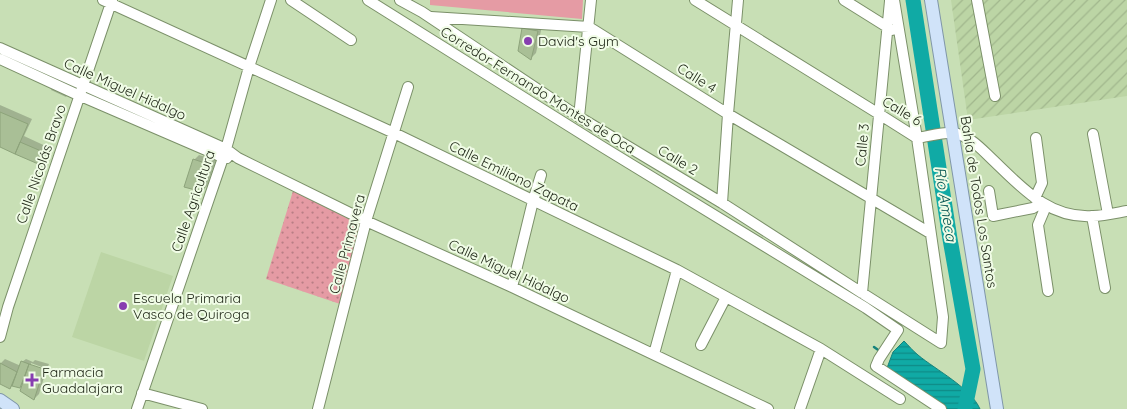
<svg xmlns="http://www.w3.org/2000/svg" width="1127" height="409" font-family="Quicksand,sans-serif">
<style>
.built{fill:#bcd5a5}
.industrial{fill:url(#industrial-furrows)}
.grass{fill:url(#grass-dots)}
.green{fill:#e59ba4}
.water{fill:url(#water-rules);stroke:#15837b}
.shadow{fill:#0003}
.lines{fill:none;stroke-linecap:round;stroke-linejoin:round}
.stream{stroke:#15837b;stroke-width:2.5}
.river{stroke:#10aaa5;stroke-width:15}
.building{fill:#a9bf96;stroke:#8da37b}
.minor-casing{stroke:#7b9069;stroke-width:12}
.major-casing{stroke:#7f96a8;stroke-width:14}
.minor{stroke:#fff;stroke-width:10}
.major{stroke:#d0e3f9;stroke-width:12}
.poi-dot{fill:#873eb0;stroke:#f0fce6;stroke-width:2}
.labels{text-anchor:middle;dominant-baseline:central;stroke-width:4;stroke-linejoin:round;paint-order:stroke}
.poi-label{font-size:14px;fill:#212919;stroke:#f0fce6;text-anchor:start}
.street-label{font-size:14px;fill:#212919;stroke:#f0fce6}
.water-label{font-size:15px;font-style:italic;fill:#055552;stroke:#f0fce6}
</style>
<defs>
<pattern id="industrial-furrows" width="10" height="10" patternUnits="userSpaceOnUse" patternTransform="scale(1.25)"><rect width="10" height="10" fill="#bcd5a5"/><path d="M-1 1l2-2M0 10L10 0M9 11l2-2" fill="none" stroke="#a1b78d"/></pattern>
<pattern id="grass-dots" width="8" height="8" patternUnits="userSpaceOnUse" patternTransform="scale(1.25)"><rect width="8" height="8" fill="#e59ba4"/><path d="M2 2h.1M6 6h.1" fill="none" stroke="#b97e85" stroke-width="1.8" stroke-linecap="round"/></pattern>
<pattern id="water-rules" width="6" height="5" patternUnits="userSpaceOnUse" patternTransform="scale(1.25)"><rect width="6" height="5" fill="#10aaa5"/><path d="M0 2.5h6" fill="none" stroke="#0f8a86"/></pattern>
</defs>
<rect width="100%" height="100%" fill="#c8dfb5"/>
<path class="built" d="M101,252l72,24 -29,85 -72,-24z"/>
<path class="industrial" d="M951,0h176v96l-159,24z"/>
<path class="grass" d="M293,191l68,34 -21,79 -74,-25z"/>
<path class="green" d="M430,0h153l-1,19 -152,-14z"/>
<path class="water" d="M904,341c5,5 9,10 14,14 18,15 53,33 62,54h-33l-60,-41 6,-16z"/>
<path class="shadow" d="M528,24l14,2 -6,27 -5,5 -8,-29z
M53,86l16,6 -3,5 -15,-7z
M0,105l32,14 -8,17 28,13 -5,11 -5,5 -42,-20z
M199,155l17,5 -9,26 -5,5 -8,-31z
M5,359l16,7 1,-4 4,-3 7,3 2,-2 14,4 -2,5 -16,-6v3l15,5 -7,23 -5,5 -10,-16 -5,4 -6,-2 -3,3 -10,-5v-19z"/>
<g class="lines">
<path class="stream" d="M874,347l7,5"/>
<path class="river" d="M913,0l37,239 23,130 -8,39"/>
</g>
<path class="building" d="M522,28l16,3 -7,29 -13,-9z
M0,112l28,12 -13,30 -15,-7z
M20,142l28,12 -5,12 -28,-12z
M193,159l18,6 -8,27 -19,-5z
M21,361l8,3 -9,24 -8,-2z
M0,363l17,9 -7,17 -10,-5z
M29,364l15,5 -10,31 -14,-9z"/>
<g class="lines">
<defs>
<path id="minor" d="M103,0l291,133 283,137 144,79 79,50
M291,0l60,40
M368,0l233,146 265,162 32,22 -19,29 -3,7 65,43
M400,0l22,12 157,105 143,86 140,90 79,50 2,-26 -26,-179 -23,-138
M695,0l184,114 38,24c9,-1 29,-7 38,-5 18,5 27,17 40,29 28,27 55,57 98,54 11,0 23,-3 34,-5
M844,0l48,30
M977,0l18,96
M431,17l158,10 139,87 202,119
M0,48l226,101 12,9 128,63 146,66 256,122
M0,59l76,35 146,63 5,1
M579,117l12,-117
M1093,134l15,80
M989,191l4,25 40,-8 8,-5
M1035,198l7,-15 -6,-45
M722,203l6,-89 10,-114
M1046,206l-8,19 10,66
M1092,216l13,72
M512,287l21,-86 8,-26
M862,293l28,-292
M0,337l8,-30 104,-307
M701,345l25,-48
M654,354l23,-84
M142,393l60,16
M137,409l89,-260 23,-82 22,-67
M318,409l48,-188 42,-134
M800,409l21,-60"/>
<path id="major" d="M931,0l66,409
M0,400l13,9"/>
</defs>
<use href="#minor" class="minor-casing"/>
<use href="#major" class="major-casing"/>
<use href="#minor" class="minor"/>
<use href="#major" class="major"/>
</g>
<g class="poi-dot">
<circle cx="528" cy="41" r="5"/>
<circle cx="123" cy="306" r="5"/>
<path d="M29.5 372.5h5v5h5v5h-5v5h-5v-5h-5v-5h5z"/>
</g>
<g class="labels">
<g class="poi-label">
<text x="538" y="41">David's Gym</text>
<text x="133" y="298">Escuela Primaria<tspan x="133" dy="16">Vasco de Quiroga</tspan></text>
<text x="42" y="372">Farmacia<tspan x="42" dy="16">Guadalajara</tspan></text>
</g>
<g class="street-label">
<text transform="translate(697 78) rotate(32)">Calle 4</text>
<text transform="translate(125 89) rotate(24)">Calle Miguel Hidalgo</text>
<text transform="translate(538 90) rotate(32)">Corredor Fernando Montes de Oca</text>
<text transform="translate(902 111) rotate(31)">Calle 6</text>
<text transform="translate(862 145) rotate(-85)">Calle 3</text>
<text transform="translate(678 160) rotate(31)">Calle 2</text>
<text transform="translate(41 164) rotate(-71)">Calle Nicolás Bravo</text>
<text transform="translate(514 176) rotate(26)">Calle Emiliano Zapata</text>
<text transform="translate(193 201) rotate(-71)">Calle Agricultura</text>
<text transform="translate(979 202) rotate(81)">Bahía de Todos Los Santos</text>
<text transform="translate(347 244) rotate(-75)">Calle Primavera</text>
<text transform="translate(509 271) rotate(25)">Calle Miguel Hidalgo</text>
</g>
<g class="water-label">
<text transform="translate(946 204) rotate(81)">Río Ameca</text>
</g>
</g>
</svg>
